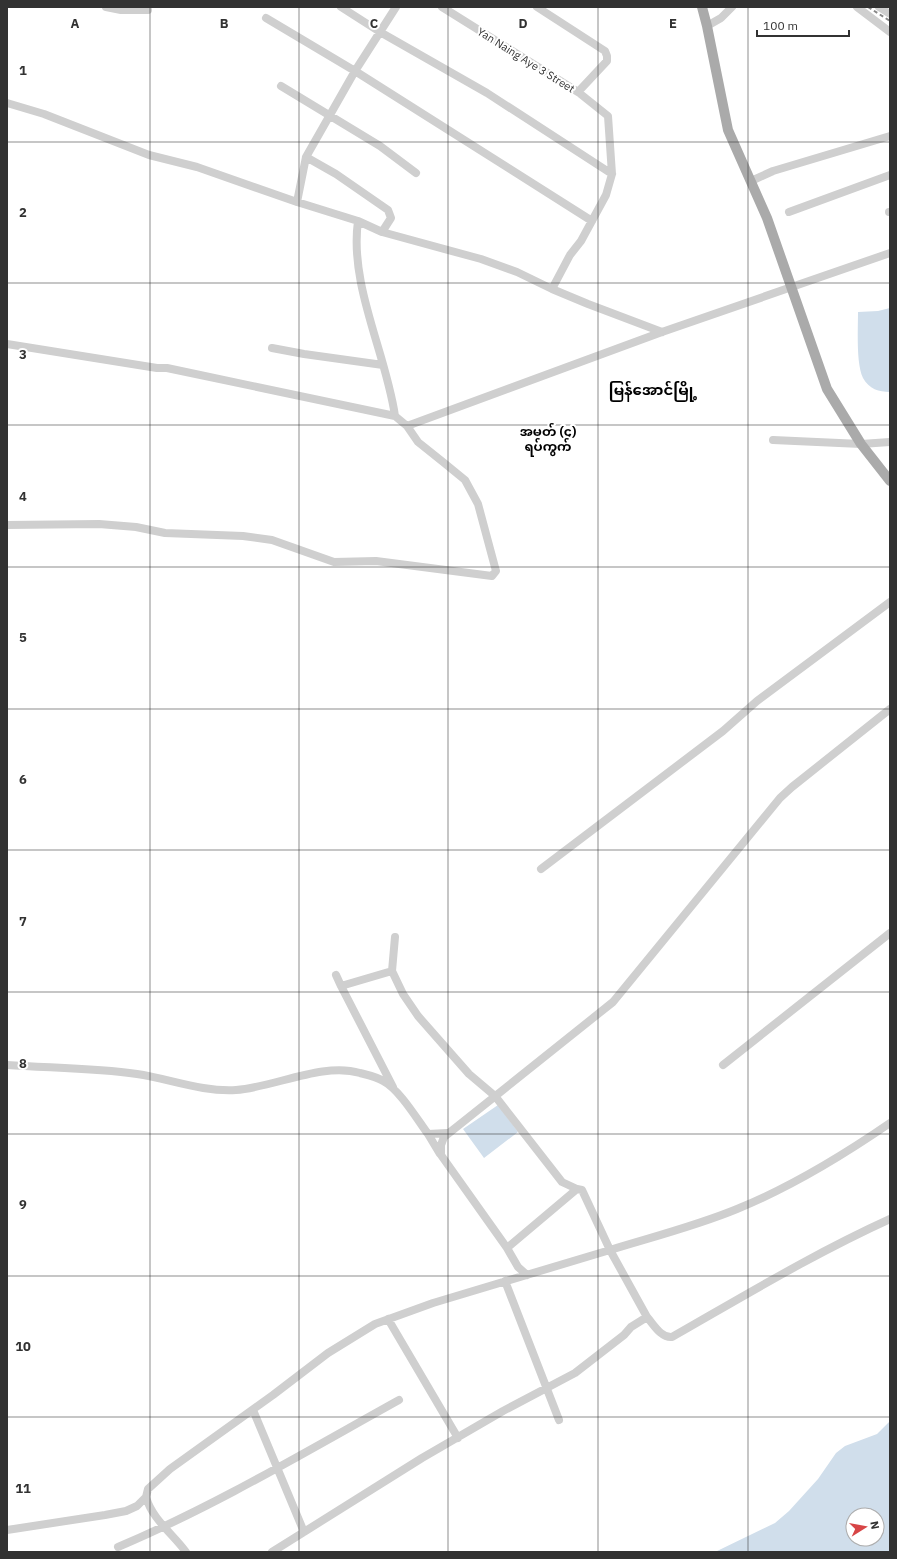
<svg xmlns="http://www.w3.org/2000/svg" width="897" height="1559" font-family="'IBM Plex Sans','Noto Sans Myanmar',sans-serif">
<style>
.water{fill:#d0deeb;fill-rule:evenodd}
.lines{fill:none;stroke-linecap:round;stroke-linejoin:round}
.minor{stroke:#cfcfcf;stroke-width:8}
.major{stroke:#aaa;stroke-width:10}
.rail{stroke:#878787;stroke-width:2;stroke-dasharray:4 3;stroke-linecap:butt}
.grid{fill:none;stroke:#323232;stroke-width:1;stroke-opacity:0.55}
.labels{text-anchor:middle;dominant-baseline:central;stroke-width:4;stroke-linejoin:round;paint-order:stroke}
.street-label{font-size:11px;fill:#323232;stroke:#fff}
.quarter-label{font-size:13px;font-weight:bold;fill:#000;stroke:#fff}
.district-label{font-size:15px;font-weight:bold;fill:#000;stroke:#fff}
.grid-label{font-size:13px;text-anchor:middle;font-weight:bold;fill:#323232;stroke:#fff;stroke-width:4;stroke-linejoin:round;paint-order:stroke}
</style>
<rect width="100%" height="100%" fill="#fff"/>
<path class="water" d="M890,308v84c-11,0 -21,-3 -27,-14 -7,-14 -5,-49 -5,-66l20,-1z
M498,1105l20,27 -34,26 -21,-29z
M890,1421v131h-175l60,-29 14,-12 29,-32 18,-26 9,-7 32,-12zM853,1515h24v24h-24z"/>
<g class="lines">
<path class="minor" d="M106,7l15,3h27
M341,7l39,25 107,61 125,81
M537,7l68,44 2,5v5l-29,31
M857,7l33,25
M879,7l11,7
M266,18l89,53 237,150
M707,26l14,-8 11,-11
M281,86l99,60 36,27
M7,103l37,11 105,41 48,12 100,35 61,19 24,11 9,-14 -3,-8 -52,-36 -30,-17
M751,181l22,-10 117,-35
M297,202l9,-45 49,-86 41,-64
M789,212l101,-37
M889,212h1
M358,221c-9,64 28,132 37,195
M382,232l99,27 36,13 35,17 18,-34 11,-14 25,-46 6,-21 -4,-58 -30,-24 -136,-85
M552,289l36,15 74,28
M7,344l150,24h10l228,48 12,10
M272,348l32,6 79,11
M773,440l88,4 29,-2
M7,525l92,-1 37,3 29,6 78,3 29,4 62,22 42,-1 116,15 4,-5 -18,-67 -13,-24 -22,-18 -25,-20 -11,-16 255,-94 228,-79
M541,869l182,-138 34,-30 133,-99
M395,937l-3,34 11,23 15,22 51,58 26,22 67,86 15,7
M392,971l-51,15 52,101
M336,975l5,11
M7,1065c43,3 87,3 130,9 33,5 65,18 99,16 39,-3 87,-28 124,-17 8,2 17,4 23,8 16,8 34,38 45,53
M723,1065l167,-132
M440,1154l-12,-20 19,-1
M507,1248l70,-59 5,1 28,60c42,-13 86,-24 127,-41 54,-22 105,-53 153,-86
M527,1275l-9,-8 -11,-19 -66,-93v-10l3,-8 169,-135 167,-204 12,-11 98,-78
M505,1281l54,139
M388,1319l70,119
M253,1410l51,122
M146,1497c6,22 27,37 40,55
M7,1530l98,-15 21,-4 11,-5 9,-9 2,-8 22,-20 103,-74 55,-42 47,-29 58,-21 177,-53 37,67
M118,1547c97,-41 189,-96 281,-147
M272,1552l150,-94 81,-47 72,-38 49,-38 7,-8 16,-10c7,8 14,21 25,20 72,-41 143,-84 218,-118"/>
<path class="major" d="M702,7l5,19 21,104 39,88 60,171 34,55 29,37"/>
<path class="rail" d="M868,7l22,14"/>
</g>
<path class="grid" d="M150,7v1545M299,7v1545M448,7v1545M598,7v1545M748,7v1545M7,142h883M7,283h883M7,425h883M7,567h883M7,709h883M7,850h883M7,992h883M7,1134h883M7,1276h883M7,1417h883"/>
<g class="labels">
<g class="street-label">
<text transform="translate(526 60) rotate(32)">Yan Naing Aye 3 Street</text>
</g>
<g class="quarter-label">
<text x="548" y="431">အမှတ် (၄)<tspan x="548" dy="15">ရပ်ကွက်</tspan></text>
</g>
<g class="district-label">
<text x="653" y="389">မြန်အောင်မြို့</text>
</g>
</g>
<g class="grid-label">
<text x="75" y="28">A</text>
<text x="224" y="28">B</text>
<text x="374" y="28">C</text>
<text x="523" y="28">D</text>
<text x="673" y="28">E</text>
<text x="23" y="75">1</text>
<text x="23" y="217">2</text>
<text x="23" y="359">3</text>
<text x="23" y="501">4</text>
<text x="23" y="642">5</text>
<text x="23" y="784">6</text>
<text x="23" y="926">7</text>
<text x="23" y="1068">8</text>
<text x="23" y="1209">9</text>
<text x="23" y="1351">10</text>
<text x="23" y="1493">11</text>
</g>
<rect width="897" height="1559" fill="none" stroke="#323232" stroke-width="16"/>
<g transform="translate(865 1527) rotate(79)"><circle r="19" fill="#ffffff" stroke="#adadad"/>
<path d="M0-3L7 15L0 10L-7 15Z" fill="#d74546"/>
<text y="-6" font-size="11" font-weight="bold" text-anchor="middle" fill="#323232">N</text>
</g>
<path d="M757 30v6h92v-6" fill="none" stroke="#323232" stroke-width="2"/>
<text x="763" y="30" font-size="12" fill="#323232" stroke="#ffffff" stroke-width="3" paint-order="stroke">100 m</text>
</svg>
